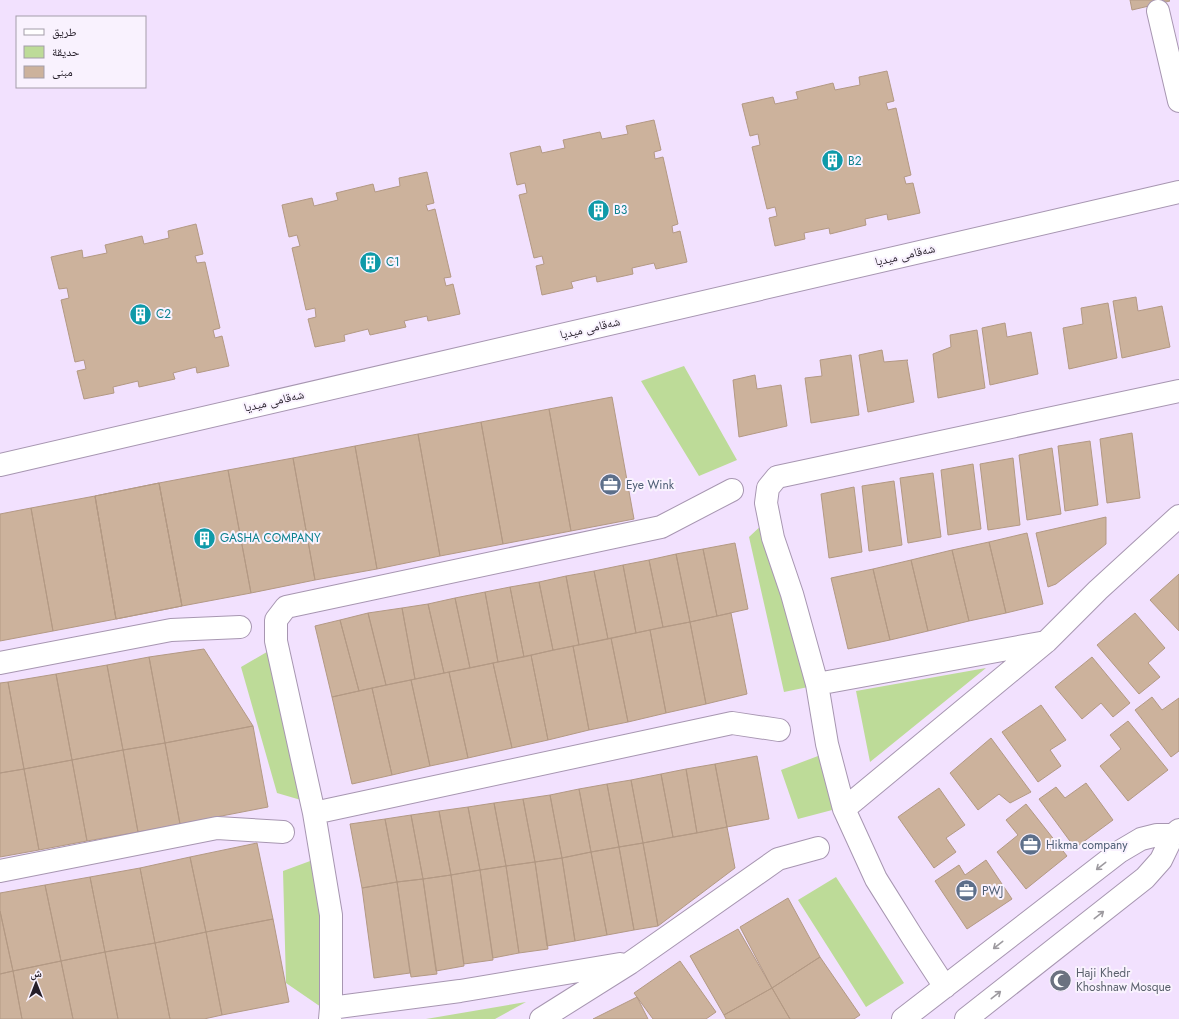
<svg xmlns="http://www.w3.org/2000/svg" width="1179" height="1019" font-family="Jost,'Noto Naskh Arabic',sans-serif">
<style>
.green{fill:#bddb98}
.building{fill:#ccb29c;stroke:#b39984}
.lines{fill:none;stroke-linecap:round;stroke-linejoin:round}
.minor-casing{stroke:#a796b1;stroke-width:24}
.minor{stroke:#fff;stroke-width:22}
.oneway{stroke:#9d9a9f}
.labels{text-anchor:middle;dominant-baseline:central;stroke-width:4;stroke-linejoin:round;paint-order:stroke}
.culture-label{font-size:12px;fill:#0d838f;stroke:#f9f2fe;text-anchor:start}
.street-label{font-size:12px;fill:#251e29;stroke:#f9f2fe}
.service-label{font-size:12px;fill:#4e5e75;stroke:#f9f2fe;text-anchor:start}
.worship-label{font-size:12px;fill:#5b616d;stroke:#f9f2fe;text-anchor:start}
</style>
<rect width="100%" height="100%" fill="#f2e1fe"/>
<path class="green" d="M684,366l53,94 -38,16 -58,-95z
M766,521l47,165 -29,6 -35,-155z
M272,649l46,156 -41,-12 -36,-126z
M986,668l-116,94 -14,-71z
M818,756l18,53 -38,10 -17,-49z
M321,857v150l-35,-24 -3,-112z
M836,877l68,106 -38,24 -68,-107z
M526,1002l-31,17h-69z"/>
<path class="building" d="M1130,0h39l1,1 -38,9z
M887,71l7,30 -8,2 2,7 8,-2 15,67 -7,2 2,7 7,-1 7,30 -32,7 -1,-6 -22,5 1,6 -36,9 -1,-6 -25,5 1,6 -30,7 -6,-28 8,-2 -2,-9 -8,2 -15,-62 8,-2 -2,-11 -8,2 -8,-32 31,-7 2,7 23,-5 -2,-7 37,-9 2,7 25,-5 -1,-8z
M654,120l7,30 -7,2 1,7 8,-2 15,67 -6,2 1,7 7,-2 7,31 -31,7 -2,-6 -22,5 1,6 -36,8 -1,-6 -25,6 2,6 -31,7 -6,-29 8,-2 -2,-8 -8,2 -15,-63 8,-2 -2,-10 -8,2 -7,-32 30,-7 2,7 23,-5 -2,-8 37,-8 2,7 26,-5 -2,-8z
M427,172l7,31 -8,2 2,6 7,-2 16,68 -7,1 2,8 7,-2 7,30 -32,7 -1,-5 -23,5 2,6 -36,8 -2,-6 -24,6 1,6 -30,6 -7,-28 8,-2 -1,-9 -9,2 -14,-62 8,-2 -3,-11 -8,2 -7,-32 30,-7 2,8 24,-6 -2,-7 37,-9 2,8 25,-6 -1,-8z
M196,224l7,30 -8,2 2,7 8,-1 15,66 -7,2 2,8 7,-2 7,30 -32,7 -1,-6 -23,6 2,6 -36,8 -1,-6 -25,6 1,6 -30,6 -7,-28 9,-2 -2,-9 -9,2 -14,-62 8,-2 -2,-10 -8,1 -8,-32 31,-7 1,8 24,-5 -2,-8 37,-9 2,8 25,-6 -1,-7z
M1136,297l2,14 24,-5 8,41 -48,11 -9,-57z
M1108,303l9,55 -48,11 -6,-41 20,-4 -2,-16z
M1005,323l2,14 24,-5 7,42 -48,11 -8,-57z
M977,330l8,58 -47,10 -5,-44 18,-7 -1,-12z
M882,350l2,12 24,-2 -1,1 7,41 -46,10 -9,-57z
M851,355l8,60 -48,8 -6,-45 17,-2 -2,-16z
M755,375l2,14 24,-4 6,41 -48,11 -6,-57z
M612,397l22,122 -63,12 -22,-122z
M549,409l22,122 -68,13 -22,-122z
M481,422l22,122 -63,12 -22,-122z
M1132,433l8,65 -33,5 -7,-64z
M418,434l22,122 -63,13 -22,-123z
M1090,441l8,64 -33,6 -7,-65z
M355,446l22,123 -62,11 -22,-122z
M1052,448l9,66 -34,6 -8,-65z
M293,458l22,122 -64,13 -23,-123z
M1013,458l7,67 -32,5 -8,-66z
M973,464l8,65 -33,6 -7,-65z
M228,470l23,123 -69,13 -23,-123z
M933,473l8,64 -33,6 -8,-65z
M894,481l8,64 -33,6 -7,-65z
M159,483l23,123 -66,13 -21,-123z
M159,483l23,123 -66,13 -21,-123z
M854,487l8,65 -33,6 -8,-64z
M95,496l21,123 -63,12 -22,-123z
M31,508l22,123 -53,10v-127z
M1106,517v27l-50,40 -8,3 -12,-54z
M1027,533l16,71 -37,9 -17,-71z
M989,542l17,71 -37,8 -17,-71z
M735,543l13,66 -31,7 -14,-67z
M703,549l14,67 -27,6 -14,-68z
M952,550l17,71 -41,10 -17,-71z
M676,554l14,68 -27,5 -14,-67z
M649,560l14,67 -27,6 -13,-68z
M911,560l17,71 -38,9 -17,-71z
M623,565l13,68 -28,6 -14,-68z
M873,569l17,71 -42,9 -17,-71z
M594,571l14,68 -29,6 -13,-69z
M1179,574v57l-29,-31z
M566,576l13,69 -26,5 -14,-68z
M539,582l14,68 -29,7 -14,-70z
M510,587l14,70 -26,5 -13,-70z
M485,592l13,70 -28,6 -15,-70z
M455,598l15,70 -26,5 -16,-69z
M428,604l16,69 -29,6 -13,-71z
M402,608l13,71 -29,6 -18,-72z
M368,613l18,72 -27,6 -19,-71z
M731,613l16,81 -41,10 -16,-82z
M1135,613l30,35 -17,15 12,14 -21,17 -42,-49z
M340,620l19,71 -27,6 -17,-71z
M690,622l16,82 -40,9 -16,-83z
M650,630l16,83 -38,9 -17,-84z
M611,638l17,84 -39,8 -16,-84z
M573,646l16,84 -41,10 -17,-85z
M204,649l49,77 -88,17 -16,-86z
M531,655l17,85 -36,8 -19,-85z
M149,657l16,86 -42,7 -16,-85z
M1092,657l38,46 -17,14 -12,-14 -19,16 -27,-32z
M493,663l19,85 -44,10 -19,-86z
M107,665l16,85 -51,10 -16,-86z
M449,672l19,86 -38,8 -19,-86z
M56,674l16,86 -48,9 -16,-87z
M411,680l19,86 -38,9 -20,-87z
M8,682l16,87 -24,4v-90z
M372,688l20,87 -40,9 -20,-87z
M1152,697l10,13 17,-12v53l-8,6 -36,-47z
M1041,705l25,35 -16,10 11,16 -23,16 -36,-50z
M1128,721l40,49 -40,31 -28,-35 21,-17 -11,-14z
M253,726l15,81 -88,17 -15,-81z
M991,738l40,54 -21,11 -11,-9 -21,16 -28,-37z
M165,743l15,81 -42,8 -15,-82z
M123,750l15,82 -51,9 -15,-81z
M757,756l12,63 -42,8 -12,-63z
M72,760l15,81 -48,9 -15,-81z
M715,764l12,63 -30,6 -11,-64z
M24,769l15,81 -39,7v-84z
M686,769l11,64 -24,4 -12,-63z
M661,774l12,63 -30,6 -12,-63z
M631,780l12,63 -24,4 -12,-63z
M1086,783l27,37 -38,28 -36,-49 17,-12 9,11z
M607,784l12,63 -28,5 -12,-63z
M939,788l26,37 -19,13 10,14 -22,16 -36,-51z
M579,789l12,63 -29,6 -12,-63z
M550,795l12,63 -27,4 -12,-63z
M523,799l12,63 -29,4 -12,-63z
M494,803l12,63 -26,4 -12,-63z
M1026,804l41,52 -41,33 -29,-37 21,-17 -12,-15z
M468,807l12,63 -29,5 -12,-64z
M439,811l12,64 -28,4 -12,-64z
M411,815l12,64 -26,3 -12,-63z
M385,819l12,63 -35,6 -12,-64z
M727,827l8,41 -77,58 -15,-83z
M257,843l16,76 -67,13 -16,-75z
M643,843l15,83 -24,4 -15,-83z
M619,847l15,83 -27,5 -16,-83z
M591,852l16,83 -32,6 -13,-83z
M190,857l16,75 -51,11 -15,-75z
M562,858l13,83 -28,5 -12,-84z
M986,860l26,39 -45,30 -32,-48 24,-16 6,10z
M535,862l13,87 -29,4 -13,-87z
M506,866l13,87 -26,5 -13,-88z
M140,868l15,75 -50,9 -15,-75z
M480,870l13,90 -29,4 -13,-89z
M451,875l13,91 -28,5 -13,-92z
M90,877l15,75 -44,9 -16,-76z
M423,879l14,95 -26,3 -14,-95z
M397,882l13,91 -36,5 -12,-90z
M45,885l16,76 -48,10 -13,-60v-18z
M788,898l32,59 -48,31 -32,-61z
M0,911l13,60 -13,3z
M273,919l16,83 -67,13 -16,-83z
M738,929l34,59 -48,27 -34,-59z
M206,932l16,83 -18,4h-34l-15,-76z
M155,943l15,76h-52l-13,-67z
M105,952l13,67h-45l-12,-58z
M820,957l40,58 -6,4h-64l-18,-31z
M61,961l12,58h-51l-9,-48z
M680,961l36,51 -10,7h-53l-19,-26z
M13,971l9,48h-22v-45z
M772,988l18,31h-64l-2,-4z
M637,997l11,22h-55z"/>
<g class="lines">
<defs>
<path id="minor" d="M1158,11l21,90
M0,465l1179,-273
M0,663l171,-33 69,-3
M817,684l229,-42
M844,809l203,-168 51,-51 81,-74
M314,813l418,-90 47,7
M0,871l217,-43 66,4
M945,987l-32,-49 -37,-59 -32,-70 -17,-65 -10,-60 -25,-90 -19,-56 -7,-35 2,-15 9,-11 402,-86
M331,1008l129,-17 160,-27
M330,1019l1,-11v-93l-17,-102 -38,-172v-21l10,-13 375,-80 71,-37
M541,1019l89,-56 148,-104 40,-11
M903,1019l216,-167 22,-13 16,-4h16
M966,1019l179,-141 16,-18 12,-25 6,-5"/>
</defs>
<use href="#minor" class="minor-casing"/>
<use href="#minor" class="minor"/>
</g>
<defs><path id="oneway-shaft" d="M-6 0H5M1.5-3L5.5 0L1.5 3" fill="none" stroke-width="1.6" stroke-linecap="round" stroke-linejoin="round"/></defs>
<g class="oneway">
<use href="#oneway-shaft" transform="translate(1101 866) rotate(142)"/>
<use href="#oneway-shaft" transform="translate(1099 915) rotate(-38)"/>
<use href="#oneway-shaft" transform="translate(998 945) rotate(142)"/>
<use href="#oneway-shaft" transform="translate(996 995) rotate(-38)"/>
</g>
<defs>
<symbol id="building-disc" viewBox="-11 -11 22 22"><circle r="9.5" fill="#0f9aa8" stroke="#f9f2fe"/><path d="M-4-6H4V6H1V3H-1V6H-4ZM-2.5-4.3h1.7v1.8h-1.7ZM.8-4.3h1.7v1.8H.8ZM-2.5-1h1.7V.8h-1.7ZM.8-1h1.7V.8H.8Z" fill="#fff"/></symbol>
<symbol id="office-disc" viewBox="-11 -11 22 22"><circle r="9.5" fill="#5c6f8a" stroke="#f9f2fe"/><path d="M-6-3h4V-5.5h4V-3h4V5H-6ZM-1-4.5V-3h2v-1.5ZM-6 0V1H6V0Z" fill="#fff"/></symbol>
<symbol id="mosque-disc" viewBox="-11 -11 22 22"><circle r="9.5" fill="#6b7280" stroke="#f9f2fe"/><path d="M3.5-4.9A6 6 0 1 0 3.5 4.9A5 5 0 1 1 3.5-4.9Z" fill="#fff"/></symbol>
</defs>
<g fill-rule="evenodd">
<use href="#building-disc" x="820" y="148" width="25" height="25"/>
<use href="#building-disc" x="586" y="198" width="25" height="25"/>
<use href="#building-disc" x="358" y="250" width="25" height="25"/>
<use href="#building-disc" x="128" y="302" width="25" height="25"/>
<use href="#office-disc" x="598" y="472" width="25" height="25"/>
<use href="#building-disc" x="192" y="526" width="25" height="25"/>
<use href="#office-disc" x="1018" y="832" width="25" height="25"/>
<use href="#office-disc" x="954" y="878" width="25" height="25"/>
<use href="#mosque-disc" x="1048" y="968" width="25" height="25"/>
</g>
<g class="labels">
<g class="culture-label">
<text x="848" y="161">B2</text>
<text x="614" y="210">B3</text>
<text x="386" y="262">C1</text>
<text x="156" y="314">C2</text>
<text x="220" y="538">GASHA COMPANY</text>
</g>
<g class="street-label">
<text transform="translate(905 255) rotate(-13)">شەقامی میدیا</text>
<text transform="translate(590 328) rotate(-13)">شەقامی میدیا</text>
<text transform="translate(274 401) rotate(-13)">شەقامی میدیا</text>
</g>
<g class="service-label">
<text x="626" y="485">Eye Wink</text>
<text x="1046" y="845">Hikma company</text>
<text x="982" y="891">PWJ</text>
</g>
<g class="worship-label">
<text x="1076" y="973">Haji Khedr<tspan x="1076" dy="14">Khoshnaw Mosque</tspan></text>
</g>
</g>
<rect x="16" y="16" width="130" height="72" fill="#f9f2fe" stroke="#a49da9"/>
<rect x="24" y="29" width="20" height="6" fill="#ffffff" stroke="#a49da9"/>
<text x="52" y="36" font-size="12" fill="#251e29">طريق</text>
<rect x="24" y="46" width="20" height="12" fill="#bddb98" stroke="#a49da9"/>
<text x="52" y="56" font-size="12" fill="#251e29">حديقة</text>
<rect x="24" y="66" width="20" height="12" fill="#ccb29c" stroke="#a49da9"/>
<text x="52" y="76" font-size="12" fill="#251e29">مبنى</text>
<g transform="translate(36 983)" stroke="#f9f2fe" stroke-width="3" paint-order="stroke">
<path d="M0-3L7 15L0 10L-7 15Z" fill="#251e29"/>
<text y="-6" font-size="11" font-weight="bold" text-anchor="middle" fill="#251e29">ش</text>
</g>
</svg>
